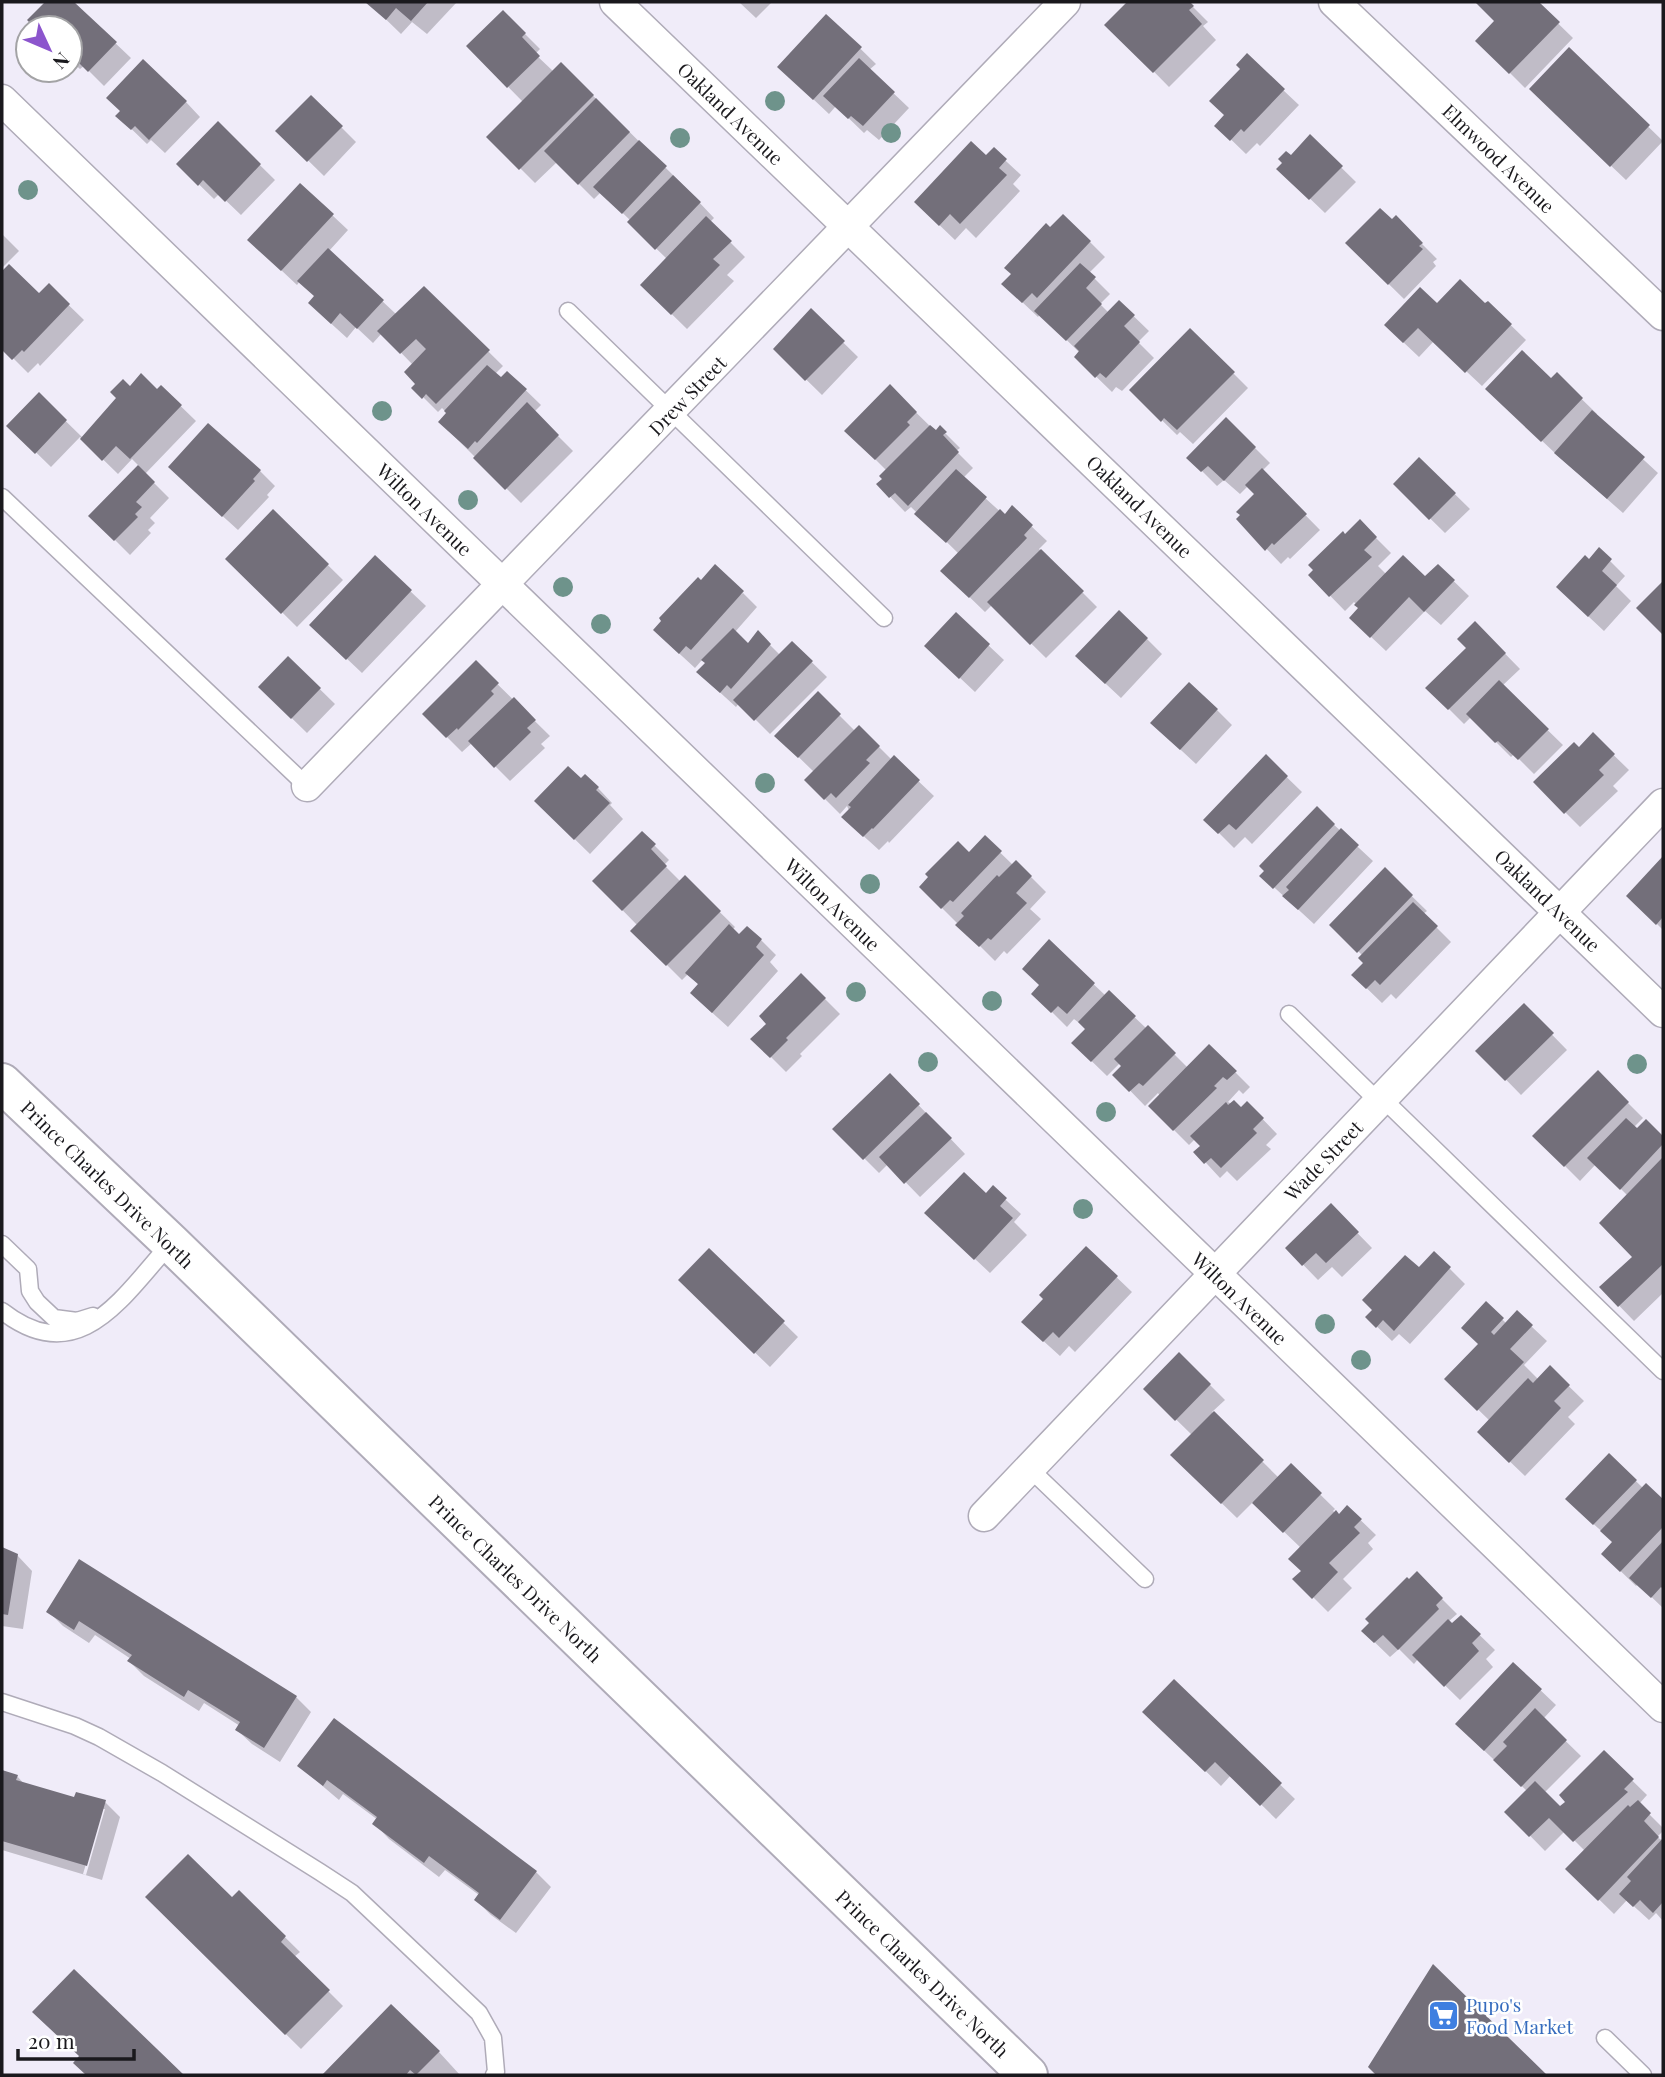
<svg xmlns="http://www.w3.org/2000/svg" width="1665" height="2077" font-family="'Playfair Display',serif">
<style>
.shadow{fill:#0003;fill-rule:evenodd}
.building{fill:#736f7a}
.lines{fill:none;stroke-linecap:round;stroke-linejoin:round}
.service-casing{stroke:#afabb8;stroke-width:19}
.minor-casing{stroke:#afabb8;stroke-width:33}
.secondary-casing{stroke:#afabb8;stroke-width:42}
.service{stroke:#fff;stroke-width:16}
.minor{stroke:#fff;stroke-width:30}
.secondary{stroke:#fff;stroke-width:38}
.tree{fill:#6e938b}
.labels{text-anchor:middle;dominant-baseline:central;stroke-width:5;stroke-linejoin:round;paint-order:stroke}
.street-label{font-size:19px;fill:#1a191d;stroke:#fff}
.shop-label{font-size:19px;fill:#366cbe;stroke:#fff;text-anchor:start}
</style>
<rect width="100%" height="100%" fill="#f0ecf9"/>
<path class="shadow" d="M44,2h28l59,56 -27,28 -20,-20 -4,3 -10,-9v-32h-32l7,-25z
M368,2h89l-30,32 -15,-12 -11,12z
M739,2h33l-16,16z
M1129,2h59l20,20 -5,4 13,14 -47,47 -62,-63z
M1477,2h59l37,36 -48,50 -47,-47 19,-20z
M503,12l37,37 -5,5 19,18 7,-8 119,118 34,36 -4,4 35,35 -18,18 7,6 -47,48 -45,-44 25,-26 -38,-37 2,-1 -30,-29 -7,7 -37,-37 -22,21 -46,-46 34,-35 -55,-56z
M827,16l49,48 -7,6 40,38 -30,32 -12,-10 -3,3 -28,-27 -7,8 -35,-33z
M1569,50l94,91 -37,39 -80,-76z
M1247,56l52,49 -39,41 -3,-3 -11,11 -29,-28 9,-10z
M311,97l45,45 -32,34 -46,-45z
M186,102l14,15 -35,36 -14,-13 -4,4 -29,-28 4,-5z
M218,124l57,56 -34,35 -22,-21 -5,5 -36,-35z
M1310,137l46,45 -31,31 -46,-44z
M994,150l27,25 -8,9 7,7 -44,47 -10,-10 -11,12 -24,-23z
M300,185l48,45 -19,21 68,64 27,-27 79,78 -8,8 6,6 7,-7 33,32 -7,7 39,39 -52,52 -81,-81 8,-8 -6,-6 -4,4 -24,-24 4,-4 -5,-19 -31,-32 -9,10 -17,-16 -9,11 -22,-20 -9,-21 -16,-16 -3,4 -33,-31z
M1396,218l41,41 -4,3 3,4 -32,33 -57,-56z
M2,234l17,17 -17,17z
M1090,242l15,15 -16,16 21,21 -10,10 9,9 10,-11 30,29 -11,11 16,16 -32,33 -6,-4 -4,5 -36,-35 4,-4 -40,-39 -2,3 -19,-18z
M9,266l30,30 10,-10 35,34 -44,46 -2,-3 -10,10 -26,-26v-17l2,-2 -2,-2v-52z
M1488,303l38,37 -44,46 -48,-45 -15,16 -18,-17 36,-34h48z
M811,311l47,46 -36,38 -47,-46z
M1190,330l58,58 -55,56 -13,-12 -3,3 -46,-45z
M1557,375l40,39 -2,1 63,58 -35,40 -66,-58 -55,-52 49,-22z
M161,387l35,34 -51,53 24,24 -19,20 5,5 -7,7 3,3 -21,22 -40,-40 49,-49 -7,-7 -14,15 -38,-37 -29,30 -42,-41 30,-31 44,43 47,-50 27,3z
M890,387l46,45 4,-4 20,20 -4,3 17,17 -10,10 42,38 7,-8 35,33 -8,8 58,58 -51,51 -54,-53 -7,7 -28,-27 2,-31 -48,-47 -6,5 -27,-28 6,-5 3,-8 -40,-40z
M1226,419l44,44 -8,8 58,59 -30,29 -2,-2 -7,7 -43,-45 18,-25 -8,-8 -8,8 -16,-14 -7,6 -28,-28z
M1419,459l51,50 -25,24 -50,-49z
M260,471l15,15 -8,9 2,2 -31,33 -53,-48z
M273,511l70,69 -46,47 -69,-68z
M1360,522l31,31 -13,13 8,8 39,5 13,-13 31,30 -28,29 -16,-14 -39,40 -35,-33 9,-10 -6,-6 -9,9 -35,-36z
M1599,550l26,26 -9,10 15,15 -27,30 -31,-29 16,-40z
M375,558l51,48 -64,67 -36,-34z
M743,593l14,14 -22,25 13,13 10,-12 22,22 12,-12 35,34 -57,57 -31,-31 -3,4 -22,-20 -7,-23 -5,-4 -7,8 -25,-23z
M956,615l48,45 -29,32 -33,-31z
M1475,623l45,46 -18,17 61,59 -29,29 -20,-20 -3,3 -40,-40 -7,7 -36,-36 40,-40z
M1147,639l15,15 -41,44 -29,-27z
M288,658l47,46 -28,29 -47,-46z
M476,663l74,73 -9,8 4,4 -35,33 -38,-38 -10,9 -38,-38z
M818,694l37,37 4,-4 33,33 2,-2 40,38 -45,47 -1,-2 -9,9 -21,-19 -11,-25 -7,8 -34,-34 8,-8 -37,-36z
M1217,710l15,15 -36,39 -28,-26z
M1593,735l36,35 -16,16 5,5 -38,36 -45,-45 44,-33z
M1266,757l36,35 -50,52 -7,-7 -11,11 -28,-28z
M598,788l14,15 -2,2 13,14 -33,35 -39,-38z
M1317,809l56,52 -59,63 -52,-48z
M642,833l27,27 -5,5 17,17 4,-4 50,49 -3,3 7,6 22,4 15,15 -6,7 8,9 -50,56 -21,-19 -8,-23 -11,-11 -6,6 -34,-34 -10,-20 -44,-45z
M985,838l28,27 3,-3 30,30 -16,17 11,10 -34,35 -3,-3 -9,10 -74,-74 48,-33z
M1663,859v71l-34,-34z
M1385,870l42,41 -4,3 28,28 -55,57 -5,-5 -9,9 -29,-28 12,-12 -2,-7 -31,-31z
M1049,942l57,54 3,-3 38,36 1,-1 40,40 21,-22 41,41 -7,7 -4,-4 -11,12 13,7 6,-6 30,31 -11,11 5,4 -34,32 -10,-10 -7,7 -24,-26 6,-6 -7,-7 -6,6 -39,-39 10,-10 -2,-3 -13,13 -30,-31 9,-8 -4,-4 -13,13 -34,-33 14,-14 -13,-10 -7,8 -19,-19 -7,-23z
M801,975l39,39 -40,40 2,2 -16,16 -33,-33 16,-15z
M1524,1006l43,44 -46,45 -43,-44z
M1598,1073l45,45 -10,10 4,3 9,-10 17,17v155l-29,28 -32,-33 32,-31 -6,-61 -32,-32 -16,17 -45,-45z
M890,1075l75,79 -45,43 -32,-33 -9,9 -44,-44z
M993,1188l28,26 -7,8 13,13 -37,38 -48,-45z
M1331,1206l41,42 -30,29 -10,-10 -14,13 -31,-32z
M1086,1248l46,44 -57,60 -6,-6 -9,10 -21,-19z
M709,1250l89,87 -28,30 -90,-87z
M1434,1253l31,31 -55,60 -11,-10 -7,7 -25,-24z
M1486,1304l21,20 10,-11 30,28 -23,24 15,15 11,-12 34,33 -16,16 7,7 -50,52 -46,-44 11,-11 -28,-27 18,-49z
M1179,1354l46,46 -13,12 67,66 12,-12 44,43 -2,2 6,5 8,-9 29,28 -8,8 5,6 -30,30 9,9 -24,24 -33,-33 8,-8 -2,-23 -48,-46 -16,16 -65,-63 20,-20 -47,-46z
M1609,1455l35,34 2,-3 17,16v106l-25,-24 -2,2 -33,-32 11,-12 -32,-28z
M2,1549l15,6 15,16 -9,58 -21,-3z
M79,1561l217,136 15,15 -31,50 -28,-18 -15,-14 3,-4 -36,-23 -5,8 -55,-35 -15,-15 2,-2 -36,-24 -6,8 -26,-17 -15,-15z
M1417,1574l40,40 -8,7 4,4 8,-8 34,33 -9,9 7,8 -33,33 -42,-41 -4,5 -15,-15 -9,8 -27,-26z
M1513,1664l43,41 -13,14 38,37 -37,37 16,16 44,-56 43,42 -8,9 24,24v3l-6,6 6,4v80l-7,-8 -7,7 -22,-20 -13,14 -46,-45 17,-18 -20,-20 -20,20 -38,-39 20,-21 -55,-52z
M1174,1682l121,117 -19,20 -45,-44 -10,11 -76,-74z
M299,1766l237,106 15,15 -35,46 -25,-18 -15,-15 3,-5 -34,-25 -6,7 -50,-38 -14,-15 3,-4 -35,-26 -4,6z
M2,1772l15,4 8,9 50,15 30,2 15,15 -18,63 -100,-30zM102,1809h3l-19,66 -3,-1z
M239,1892l61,60 -6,5 49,49 -42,43 -154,-152 85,3z
M1434,1967l110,108h-165l-9,-9z
M391,2006l48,46 21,23h-135z"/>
<path class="building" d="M45,2h29l43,40 -29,30 -18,-18v-26h-35l-8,-8z
M365,2h63l-17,19 -15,-13 -10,12z
M1127,2h63l4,4 -5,4 13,14 -49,49 -49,-48z
M1475,2h64l21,20 -51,52 -34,-33 19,-20z
M503,10l23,23 -4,4 18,19 -33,32 -41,-42z
M826,14l36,33 -49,53 -36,-33z
M1569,47l81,78 -40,42 -81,-78z
M1247,53l38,36 -41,43 -3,-3 -11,12 -16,-15 10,-11 -15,-14 31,-32 -4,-4z
M859,58l36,34 -32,34 -12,-10 -3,3 -25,-23z
M143,59l44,42 -38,39 -14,-14 -4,4 -16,-14 5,-5 -14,-13z
M561,62l33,33 -75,75 -33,-33z
M311,95l32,31 -36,36 -32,-31z
M596,98l34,34 -52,53 -34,-34z
M218,121l43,43 -36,38 -22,-22 -5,6 -22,-22z
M1310,134l33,32 -34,34 -33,-31 6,-6 -4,-4 8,-8 5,4z
M639,140l28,26 -45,48 -29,-27z
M971,141l15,14 8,-8 13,12 -8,9 8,7 -47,49 -10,-10 -11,12 -25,-24z
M673,175l28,27 -46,48 -28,-28z
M300,183l34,31 -53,57 -34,-31z
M1380,208l12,11 4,-4 27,28 -4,3 4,3 -35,36 -43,-42z
M1063,214l28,27 -54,57 -5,-5 -10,10 -21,-19 10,-10 -7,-6 42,-45 4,4z
M706,216l26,25 -19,18 7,6 -49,50 -31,-30z
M328,248l56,52 -27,29 -17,-16 -9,11 -23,-21 6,-7 -17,-15z
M1080,263l16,14 -10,11 16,16 -36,37 -32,-30z
M9,264l30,29 10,-10 21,21 -46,48 -2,-2 -10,10 -10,-10v-79z
M1460,279l25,24 3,-2 24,23 -47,49 -47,-45 -15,15 -19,-18 36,-38 17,16z
M424,286l66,64 -54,54 -10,-10 -4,5 -11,-11 4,-4 -11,-12 22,-23 -10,-10 -16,15 -23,-23z
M1119,300l16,15 -11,11 16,16 -34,36 -6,-5 -5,5 -21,-21 5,-6 -5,-5z
M811,308l34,33 -40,40 -32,-32z
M1190,328l45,44 -58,58 -13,-12 -3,4 -32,-32z
M1522,350l29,28 6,-6 26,26 -42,44 -56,-53z
M487,365l14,12 6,-6 20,18 -50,54 -2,-2 -7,8 -30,-27 8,-9 -2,-2z
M141,373l16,16 4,-4 21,20 -52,54 -14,-13 -14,15 -22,-22 36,-41 -6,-6 13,-13 7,7z
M890,384l27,28 -10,10 3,3 -35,35 -31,-29z
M39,392l28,28 -32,34 -29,-28z
M527,402l32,33 -54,55 -32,-32z
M1592,410l53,47 -38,42 -53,-46z
M1226,417l30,30 -32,34 -16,-15 -7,6 -15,-14z
M208,423l53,47 -8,9 2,2 -33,36 -54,-50z
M930,425l6,5 4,-5 7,7 -4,3 16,17 -51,54 -13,-13 -6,5 -13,-14 6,-5 -3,-3z
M1419,457l37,36 -27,27 -36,-36z
M138,465l17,17 -19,20 6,5 -7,7 3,3 -24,24 -26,-25z
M1262,468l45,46 -33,31 -2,-2 -7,8 -29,-32 4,-4 -4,-3 18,-18 -9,-9z
M956,469l31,28 -41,46 -32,-29z
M1012,505l21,20 -9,10 3,3 -58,60 -29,-27 60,-62 5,5z
M273,509l56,55 -48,50 -56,-55z
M1360,519l17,18 -13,13 8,7 -43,40 -21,-22 5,-5 -5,-5 35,-34 2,3z
M1599,547l13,12 -10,12 15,14 -29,32 -32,-30 29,-32 4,4z
M1041,549l43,42 -54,54 -43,-43z
M375,555l37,35 -66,70 -37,-35z
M1403,555l22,21 13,-12 17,16 -31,32 -15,-15 -39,41 -21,-20 9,-10 -4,-3z
M715,564l29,27 -53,59 -5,-4 -7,8 -26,-24 8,-9 -2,-3 39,-41 3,3z
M1663,581v54l-27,-27z
M1119,610l29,28 -43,46 -30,-28z
M956,612l34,32 -31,35 -35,-33z
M1475,621l31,32 -58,57 -23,-22 41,-40 -9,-9z
M733,628l15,15 10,-13 13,14 -40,45 -4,-4 -7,8 -24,-21 9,-9 -4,-3z
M792,641l21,20 -59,60 -21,-21z
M288,656l33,32 -30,31 -33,-32z
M476,660l23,23 -8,8 3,3 -36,36 -1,-2 -11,10 -24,-24z
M1499,680l50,49 -31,31 -20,-19 -3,2 -29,-29z
M1189,682l29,27 -38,41 -30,-27z
M818,691l23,23 -43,44 -24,-22z
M514,697l22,23 -9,8 4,4 -37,36 -26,-27z
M859,725l21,21 -14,14 4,3 -34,35 -5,-5 -7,7 -20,-20z
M1593,732l22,22 -16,16 5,5 -40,39 -31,-32 41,-40 5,5z
M1266,754l22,22 -52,54 -7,-6 -11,10 -15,-14z
M894,755l26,25 -47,49 -1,-1 -9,9 -22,-20 10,-10 -3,-2z
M568,766l13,12 4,-4 14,13 -3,3 14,13 -36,37 -40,-39z
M1317,806l18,18 -62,65 -14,-13 5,-5 -5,-5z
M1341,828l18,17 -61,65 -16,-14 7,-6 -3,-3z
M642,831l14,13 -5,5 16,17 -45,45 -30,-30z
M985,835l17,16 -49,51 -3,-2 -9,9 -22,-22 9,-10 -3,-3 33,-33 11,11z
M1663,856v61l-7,8 -30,-29z
M1016,860l16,16 -16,17 11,10 -36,37 -3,-2 -9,9 -24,-22 9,-9 -3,-3 36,-38 2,2z
M1385,867l28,28 -56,58 -28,-28z
M685,875l36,36 -55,55 -36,-35z
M1413,902l25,24 -58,59 -5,-5 -9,9 -15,-14 12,-12 -5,-5z
M729,924l10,10 8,-8 15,13 -6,8 8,8 -52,58 -22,-20 8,-9 -13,-11z
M1049,939l46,44 -28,31 -9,-8 -7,7 -20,-19 8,-9 -17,-16z
M801,973l25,25 -40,40 2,2 -18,18 -20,-19 16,-15 -7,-8z
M1109,990l27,26 -45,46 -20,-19 14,-14 -7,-7z
M1524,1003l30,30 -49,48 -30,-30z
M1148,1025l28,28 -33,33 -4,-3 -10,9 -17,-17 9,-9 -7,-7z
M1209,1044l28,27 -10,9 -4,-3 -9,9 3,2 -44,43 -25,-25z
M1598,1070l31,32 -65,65 -32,-31z
M890,1073l30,31 -57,56 -31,-31z
M1234,1100l7,7 6,-6 17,17 -11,11 4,4 -36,35 -10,-10 -7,6 -11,-12 7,-6 -10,-10 36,-34 2,3z
M926,1112l26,26 -48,46 -25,-27z
M1626,1118l11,10 9,-9 17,17v8l-43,46 -33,-32z
M1663,1157v107l-45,43 -19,-20 33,-30 -33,-34z
M964,1172l22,21 7,-8 14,13 -7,8 13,12 -39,42 -50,-47z
M1331,1203l28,29 -33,31 -10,-10 -14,13 -17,-18z
M1086,1246l32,30 -59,62 -6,-6 -10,10 -22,-20 22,-23 -4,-4z
M709,1248l76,73 -31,33 -76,-74z
M1434,1251l17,16 -57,64 -11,-11 -7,8 -11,-11 7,-7 -10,-10 43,-45 14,12z
M1486,1301l18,17 -13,14 3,3 23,-25 16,15 -23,24 14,13 -47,49 -33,-32 34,-35 -17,-16z
M1179,1352l32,32 -36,37 -32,-32z
M1550,1365l20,20 -16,16 7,7 -52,55 -32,-31 51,-54 5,5z
M1214,1411l50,49 -43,44 -51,-49z
M1609,1453l28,27 -44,45 -28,-26z
M1291,1463l31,30 -39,40 -31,-30z
M1646,1483l17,16v28l-43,45 -19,-18 11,-12 -12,-11z
M1347,1505l15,14 -8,8 6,6 -31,30 9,9 -26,27 -20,-20 9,-8 -13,-12 48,-49 3,4z
M1663,1541v48l-2,-2 -10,11 -22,-20z
M2,1547l16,7 -10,61 -6,-1z
M79,1559l218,137 -33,52 -29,-18 5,-8 -52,-32 -4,7 -57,-36 5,-6 -53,-34 -5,9 -28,-18z
M1417,1571l26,27 -7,7 3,4 -41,41 -15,-15 -9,8 -13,-12 8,-8 -4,-4 42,-42 2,2z
M1461,1615l20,19 -9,9 7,8 -35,36 -32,-32 36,-36 4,4z
M1513,1662l29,27 -58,62 -29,-27z
M1174,1679l108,104 -22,23 -45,-44 -10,10 -63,-60z
M1535,1708l32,32 -46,47 -28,-27 14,-14 -4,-4z
M334,1718l203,153 -37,49 -26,-20 5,-7 -50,-37 -5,7 -52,-39 5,-7 -50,-37 -4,6 -26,-20z
M1604,1750l30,29 -10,10 4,3 -55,50 -24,-24 -20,19 -25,-25 31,-31 25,25 5,-4 -6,-7z
M2,1770l16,5 -2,5 58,17 2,-5 30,8 -19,66 -85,-25z
M1638,1800l13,13 -7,8 15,16 -61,64 -33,-32 63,-64 2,2z
M1663,1838v64l-10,11 -13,-13 -7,7 -14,-13 12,-13 -4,-4z
M188,1854l44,43 7,-7 47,46 -5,6 49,48 -45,45 -140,-138z
M1433,1964l114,111h-171l-8,-8z
M74,1969l110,106h-98l-13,-12 6,-7 -47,-44z
M391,2004l49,47 -24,24 -6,-5 -4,5h-84z"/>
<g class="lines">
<defs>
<path id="service" d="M568,311l316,307
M2,497l305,289
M1289,1014l90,88
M1382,1098l281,273
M2,1244l26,25 2,22 7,11 17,16 23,3 16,-5
M2,1311c77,60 120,-14 169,-68
M1029,1468l116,111
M2,1702l73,24 24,11 63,36 158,99 32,21 127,120 14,25 3,34 -2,3
M1605,2038l38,37"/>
<path id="minor" d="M615,2l1048,1010
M1334,2l329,313
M2,100l1661,1607
M307,786l758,-784
M984,1516l679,-712"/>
<path id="secondary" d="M2,1083l169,160 857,832"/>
</defs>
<use href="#service" class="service-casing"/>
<use href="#minor" class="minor-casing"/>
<use href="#secondary" class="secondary-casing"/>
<use href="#service" class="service"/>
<use href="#minor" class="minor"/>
<use href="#secondary" class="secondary"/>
</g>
<g class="tree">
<circle cx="775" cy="101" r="10"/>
<circle cx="891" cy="133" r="10"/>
<circle cx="680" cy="138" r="10"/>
<circle cx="28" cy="190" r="10"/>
<circle cx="382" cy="411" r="10"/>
<circle cx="468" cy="500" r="10"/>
<circle cx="563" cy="587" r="10"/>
<circle cx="601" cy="624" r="10"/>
<circle cx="765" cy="783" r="10"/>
<circle cx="870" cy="884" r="10"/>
<circle cx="856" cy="992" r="10"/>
<circle cx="992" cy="1001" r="10"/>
<circle cx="928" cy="1062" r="10"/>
<circle cx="1637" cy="1064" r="10"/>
<circle cx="1106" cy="1112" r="10"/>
<circle cx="1083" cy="1209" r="10"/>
<circle cx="1325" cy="1324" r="10"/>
<circle cx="1361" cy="1360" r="10"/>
</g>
<defs>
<symbol id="supermarket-square" viewBox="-11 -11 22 22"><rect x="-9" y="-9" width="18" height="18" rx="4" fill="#3f7fe0" stroke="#fff"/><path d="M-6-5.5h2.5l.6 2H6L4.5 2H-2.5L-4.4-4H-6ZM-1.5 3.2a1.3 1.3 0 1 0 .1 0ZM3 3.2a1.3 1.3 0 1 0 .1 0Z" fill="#fff"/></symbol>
</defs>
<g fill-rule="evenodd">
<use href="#supermarket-square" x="1426" y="1998" width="35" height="35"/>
</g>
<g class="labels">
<g class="street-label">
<text transform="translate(731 113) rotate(44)">Oakland Avenue</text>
<text transform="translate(1499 158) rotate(44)">Elmwood Avenue</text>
<text transform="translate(687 395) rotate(-46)">Drew Street</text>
<text transform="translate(1140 506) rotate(44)">Oakland Avenue</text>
<text transform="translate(425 509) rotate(44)">Wilton Avenue</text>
<text transform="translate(1548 900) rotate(44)">Oakland Avenue</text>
<text transform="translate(833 904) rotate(44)">Wilton Avenue</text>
<text transform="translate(1323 1160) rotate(-46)">Wade Street</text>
<text transform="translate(108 1184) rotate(44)">Prince Charles Drive North</text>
<text transform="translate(1240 1298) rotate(44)">Wilton Avenue</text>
<text transform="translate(516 1578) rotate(44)">Prince Charles Drive North</text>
<text transform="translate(923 1973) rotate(44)">Prince Charles Drive North</text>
</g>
<g class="shop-label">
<text x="1466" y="2004">Pupo's<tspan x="1466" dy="22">Food Market</tspan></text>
</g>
</g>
<rect width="1665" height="2077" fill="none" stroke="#1a191d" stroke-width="7"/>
<g transform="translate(49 49) rotate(134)"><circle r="33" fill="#ffffff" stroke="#a3a3a5" stroke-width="2"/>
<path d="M0-5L12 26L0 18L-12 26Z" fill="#8c55cd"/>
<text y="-10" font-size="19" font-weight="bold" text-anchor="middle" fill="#1a191d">N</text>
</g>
<path d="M18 2049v10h116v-10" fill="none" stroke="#1a191d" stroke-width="3.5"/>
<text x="28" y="2049" font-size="21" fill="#1a191d" stroke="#ffffff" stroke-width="5" paint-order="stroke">20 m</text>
</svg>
